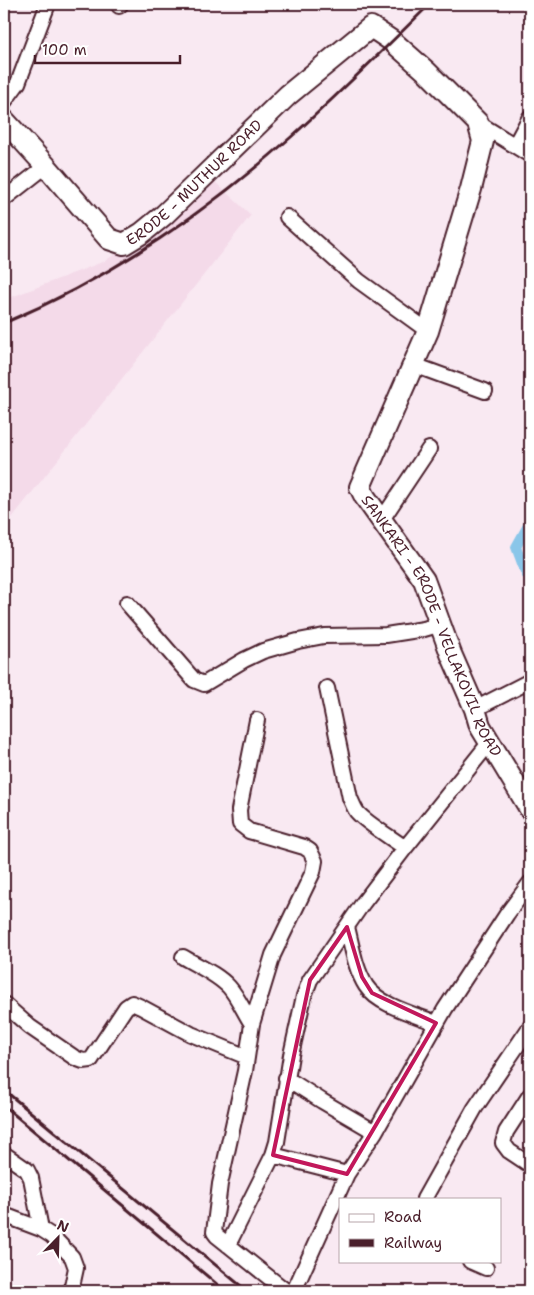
<svg xmlns="http://www.w3.org/2000/svg" width="534" height="1295" font-family="'Shantell Sans',sans-serif">
<style>
.built{fill:#f4dae9}
.lines{fill:none;stroke-linecap:round;stroke-linejoin:round}
.canal{stroke:#8ac6e9;stroke-width:10}
.minor-casing{stroke:#4a1f2b;stroke-width:18}
.highway-casing{stroke:#4a1f2b;stroke-width:24}
.minor{stroke:#fff;stroke-width:14}
.highway{stroke:#fff;stroke-width:20}
.rail{stroke:#4a1f2b;stroke-width:3}
.marked{fill:none;stroke:#c2185b;stroke-width:4;stroke-linejoin:round}
.labels{text-anchor:middle;dominant-baseline:central;stroke-width:4;stroke-linejoin:round;paint-order:stroke}
.street-label{font-size:15px;fill:#4a1f2b;stroke:#fff}
</style>
<rect width="100%" height="100%" fill="#f9e9f2"/>
<filter id="ink" filterUnits="userSpaceOnUse"><feTurbulence type="fractalNoise" baseFrequency=".02" numOctaves="2"/><feDisplacementMap in="SourceGraphic" scale="10" xChannelSelector="R" yChannelSelector="G"/><feConvolveMatrix kernelMatrix="1 2 1 2 8 2 1 2 1" color-interpolation-filters="sRGB"/></filter>
<g filter="url(#ink)">
<path class="built" d="M214,181l37,34 -247,313v-228l101,-39 61,-42z"/>
<g class="lines">
<path class="canal" d="M530,522l-14,25 10,27 4,1"/>
<defs>
<path id="minor" d="M119,6l2,-2
M4,102l14,-19 30,-79
M478,123l52,32
M515,145l15,-28
M4,199l42,-33
M287,217l72,64 69,50
M414,365l71,26
M381,521l48,-72
M127,603l67,77 10,4 40,-24 19,-9 35,-10 26,-5 62,-1 38,-6 17,-5
M327,688l23,110c2,4 4,10 7,14 8,10 36,27 48,36
M475,709l55,-28
M257,720l-18,90 1,14 9,7 55,16 6,4 5,10 -2,11 -40,83 -21,69 -7,47 -25,113 -6,48 3,4 69,55
M347,927c5,19 8,42 19,59 12,19 50,29 70,37
M183,957c15,9 34,17 46,30 9,10 15,25 23,37
M4,1004l26,23 45,31 8,3 8,-1 35,-53 6,-4 9,4 50,27 56,23
M286,1078l36,23 53,31
M530,1095l-24,37 -3,11 6,8 21,14
M4,1154l23,16 4,8 10,51
M273,1155l74,19
M424,1199l51,-91 55,-81
M4,1215l37,14 11,7 20,21 4,11 -5,23
M228,1245l45,-90 4,-13 14,-87 13,-59 6,-16 53,-77 42,-55 85,-106
M470,1261l16,7
M294,1291l53,-117 28,-42 70,-123 62,-95 23,-31"/>
<g id="highway">
<path id="s1" d="M4,120l42,46 63,73 15,5 18,-11 22,-18 124,-120 83,-68 21,14 35,31 51,51 5,18 -12,48 -43,142 -68,156 5,10 59,83 27,74 24,55 5,17 50,83"/>
</g>
</defs>
<use href="#minor" class="minor-casing"/>
<use href="#highway" class="highway-casing"/>
<use href="#minor" class="minor"/>
<use href="#highway" class="highway"/>
<path class="rail" d="M4,323c105,-44 201,-110 286,-185 48,-43 94,-89 140,-134
M4,1090l243,201
M4,1106l221,185"/>
</g>
</g>
<path class="marked" d="M347,927l15,50 10,16 64,30 -89,151 -74,-19 37,-175z"/>
<g class="labels">
<g class="street-label">
<text stroke="none"><textPath href="#s1" startOffset="268">ERODE - MUTHUR ROAD</textPath></text>
<text stroke="none"><textPath href="#s1" startOffset="1192">SANKARI - ERODE - VELLAKOVIL ROAD</textPath></text>
</g>
</g>
<rect width="534" height="1295" fill="none" stroke="#fff" stroke-width="20"/>
<rect x="10" y="10" width="514" height="1275" fill="none" stroke="#4a1f2b" stroke-width="2" filter="url(#ink)"/>
<rect x="339" y="1198" width="162" height="65" fill="#ffffff" stroke="#b7a5aa"/>
<rect x="349" y="1214" width="25" height="8" fill="#ffffff" stroke="#b7a5aa"/>
<text x="384" y="1222" font-size="15" fill="#4a1f2b">Road</text>
<rect x="349" y="1239" width="25" height="8" fill="#4a1f2b" stroke="#b7a5aa"/>
<text x="384" y="1248" font-size="15" fill="#4a1f2b">Railway</text>
<g transform="translate(58 1238) rotate(23)" stroke="#ffffff" stroke-width="4" paint-order="stroke">
<path d="M0-4L9 19L0 12L-9 19Z" fill="#4a1f2b"/>
<text y="-8" font-size="14" font-weight="bold" text-anchor="middle" fill="#4a1f2b">N</text>
</g>
<path d="M35 55v8h145v-8" fill="none" stroke="#4a1f2b" stroke-width="2.5"/>
<text x="42" y="55" font-size="15" fill="#4a1f2b" stroke="#ffffff" stroke-width="4" paint-order="stroke">100 m</text>
</svg>
